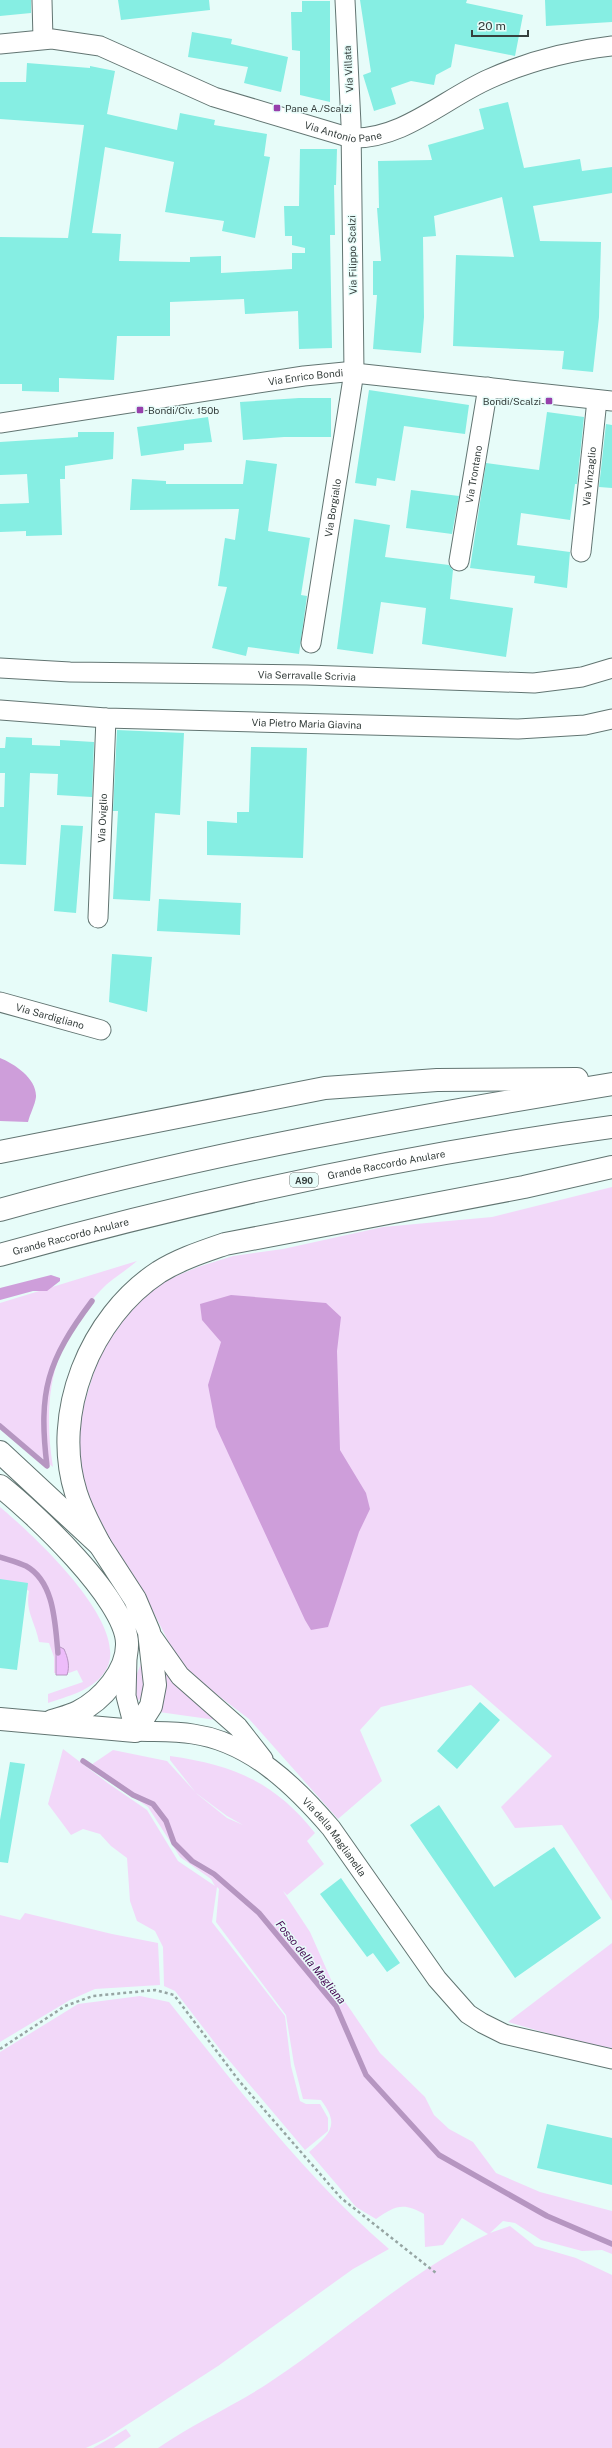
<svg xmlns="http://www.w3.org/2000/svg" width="612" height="2448" font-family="'Public Sans',sans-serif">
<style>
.green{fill:#f2d8f9}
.forest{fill:#ce9eda}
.water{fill:#edbcfa;stroke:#b696c1}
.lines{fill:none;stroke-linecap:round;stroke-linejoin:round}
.stream{stroke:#b696c1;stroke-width:5.5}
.building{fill:#86eee3}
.minor-casing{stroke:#627572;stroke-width:21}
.major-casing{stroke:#627572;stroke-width:24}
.highway-casing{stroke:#627572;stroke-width:24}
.path{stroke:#96a5a3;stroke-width:2.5;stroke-dasharray:3 3;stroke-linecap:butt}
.minor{stroke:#fff;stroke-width:19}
.major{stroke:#fff;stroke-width:22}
.highway{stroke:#fff;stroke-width:22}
.poi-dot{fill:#9740ac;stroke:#e7fcf9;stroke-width:1.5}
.labels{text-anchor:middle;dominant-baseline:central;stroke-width:3;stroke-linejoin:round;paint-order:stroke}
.shield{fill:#e7fcf9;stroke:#6b7875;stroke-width:1}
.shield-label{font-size:9px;font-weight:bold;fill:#363f3d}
.street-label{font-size:10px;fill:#363f3d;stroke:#e7fcf9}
.poi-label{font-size:10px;fill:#363f3d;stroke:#e7fcf9;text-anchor:start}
.water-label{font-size:11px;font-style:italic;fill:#460953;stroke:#e7fcf9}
</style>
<rect width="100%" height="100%" fill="#e7fcf9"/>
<path class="green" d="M612,1187v714l-50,-76 -47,3 -14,-21 51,-51 -81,-71 -90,22 -21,23 22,51 -44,38 -89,-100 -67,-51 -40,-78 -32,-46 -21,-41 -11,-49 3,-40 21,-68 42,-50 25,-17 29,-12 35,-11 50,-7 100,-22 109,-10z
M137,1261c-11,10 -26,18 -36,29 -49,50 -59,110 -48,177l-53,-43v-121z
M0,1507c31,26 137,122 104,166 -13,18 -36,23 -56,30v-9l35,-12 -6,-12 -8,3h-15v-16l-5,-14 -10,-1c-4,-21 -14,-30 -10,-51l-5,-3 -24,-3z
M142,1661l4,18 -3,18 -7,5 -2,-21z
M161,1670l5,1 50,49 -57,-8z
M63,1749l46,35 38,26 31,51 37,25 -4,-7 -31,-22 -32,-50 -60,-40 25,-17 54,11 30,33 30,24 16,7 -16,-9 -31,-23 -26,-33v-4c63,9 105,26 145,77l-8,8 17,23 -37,31 -4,-4 27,41 23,52 47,69 45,44 9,18 15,14 24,13 23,31 44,19 72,19v43l-10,-4 -20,1 -41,-11 -26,-17 -12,-2 -13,12 20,-7 25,20 41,12 36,17v173h-454c36,-25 76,-42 112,-66 74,-49 139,-110 218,-148l-26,-16 -19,27 -18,2 -1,-33c-21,-12 -29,-8 -48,5l-20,-12 -47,-55c20,-18 32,-26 12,-52l-18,-1 -9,-35 -8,-49 -70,-93 3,-33 -2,-2 -5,35 73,94 6,50 9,35 6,3h14l8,14v13l-23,19 -83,-98 -47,-61 -11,-5 -1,-39 -8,-16 -18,-10 -7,-20 -3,-43 -16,-12 -11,-12 -17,-5 -12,6 -23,-31z
M25,1913l87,21 46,9 2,42 -65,4 -25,11 -70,42v-127l20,5z
M612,1943v105l-24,-3 -80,-23z
M140,1996l29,6c69,86 136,175 220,247l-36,20 -135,97 -113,73 -19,9h-86v-396l78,-48z
M126,2429l5,7 -17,12h-21z"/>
<path class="forest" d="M0,1058c15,6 37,21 36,39 -1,8 -6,17 -8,25l-28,-1z
M51,1275l9,3v3l-13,10h-14l-33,9v-12z
M231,1295l95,8 15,14 -4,34 3,99 26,43 4,16 -11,23 -31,95 -17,3 -6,-10 -89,-193 -8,-42 13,-43 -19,-22 -2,-16z"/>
<path class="water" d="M56,1645l8,4c4,9 6,17 3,26h-11z"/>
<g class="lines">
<path class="stream" d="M0,1426l47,40c-9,-75 0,-105 45,-165
M0,1557c9,3 18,5 26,9 29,16 29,59 32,87
M83,1761l50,34 20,9 13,17 8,22 18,18 22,13 45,39 77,93 30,69 73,80 108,61 65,28"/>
</g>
<path class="building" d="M0,0h31v13l-31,3z
M118,0h91l1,10 -89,10z
M360,0h107l-1,3 57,12 -8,41 -60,-12 -4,23 -15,8 -2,10 -23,-4 -20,7 5,16 -22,7 -11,-36 8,-3z
M545,0h67v22l-66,4z
M302,1h28v101l-30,-7v-44l-8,-1 -1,-38h11z
M192,32l40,7 -1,5 57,13 -7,35 -37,-9 4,-16 -60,-10z
M27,63l63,5v-2l25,5 -8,43 70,16 3,-17 35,7 -1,5 53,9 -3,22 6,1 -15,81 -33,-7 2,-10 -59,-9 9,-50 -69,-15 -13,86 29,1 -2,27 71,1v-5l31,-1v17l71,-4v-16h13v-5l-13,-3v-9h-7l-1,-30h15l1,-57h37l-1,36h-2l1,50h-5l2,113 -33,1 -1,-38 -53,3 -1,-15 -74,3v34h-53l-3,44 -55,-2v14l-37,-1v-7h-22v-147l68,1 16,-113 -84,-6v-37h26z
M508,102l16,66 56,-9 2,12 30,-4v26l-79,13 7,35 61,1 -2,75 -6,55 -31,-3 2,-18 -111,-5 3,-91 58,2 -12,-60 -68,19 2,20 -13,1 1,80 -3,36 -48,-4 4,-54h-4v-34h8l-4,-53h2l-1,-47 54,-1 -4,-15 56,-16 -5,-20z
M369,390l100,15 -4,29 -61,-8 -9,55 -18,-3 -1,8 -21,-3z
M299,398h32v39h-47l-41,3 -3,-38z
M547,412l37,5 -7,67h-2l-5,36 -49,-7 -4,32 53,7 -3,36 -33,-5 1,-7 -65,-8 16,-105 53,7z
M208,417l4,25 -28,2v6l-43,6 -4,-29z
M606,424l6,1v63l-13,-1z
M78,432h36l-1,27 -48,7v13h-5l2,56 -36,1v-5l-26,1v-28l29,-1 -2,-29 -27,1v-33l78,-5z
M246,460l31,4 -9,67 42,7 -9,57 6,1 -8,58 -51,-7 -2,9 -34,-8 15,-61 -9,-1 7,-48 10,2 4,-31 -109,1 2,-31 34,2v3h77z
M411,490l48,6 -7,38 -46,-6z
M354,519l36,6 -5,32 64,8 4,5 -3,29 63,9 -7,49 -84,-13 4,-36 -45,-6 -8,52 -36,-5z
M117,730l67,3 -4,82 -25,-2 -5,88 -37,-2 5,-88h-5z
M6,737l26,1v7l28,1v-6l34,2 -2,55 -35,-2 1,-21 -28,-1 -4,92 -26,-1v-57h4l1,-34h-5v-25h5z
M251,747l56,1 -4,110 -96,-3v-34l30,2v-11h12z
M61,825l22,1 -7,87 -22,-2z
M159,899l82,4 -1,32 -83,-4z
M112,954l40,3 -5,55 -38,-10z
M0,1579l28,4 -11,87 -17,-2z
M480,1702l20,18 -43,49 -20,-18z
M10,1762l15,2 -17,99 -8,-1v-42z
M439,1805l55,82 60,-40 47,71 -86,60 -105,-153z
M341,1878l59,85 -13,9 -14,-19 -6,4 -47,-63z
M547,2124l65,14v47l-75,-17z"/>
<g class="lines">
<defs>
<g id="minor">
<path d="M42,0l1,39"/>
<path id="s1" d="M0,44l52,-5 48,7 114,51 137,41c51,2 93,-39 138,-59 40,-18 80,-28 123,-33"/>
<path id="s2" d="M0,423l304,-47 41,-4 267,29"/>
<path id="s3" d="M581,552l16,-152"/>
<path id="s4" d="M459,561l29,-174"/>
<path id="s5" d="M311,643l43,-271 -3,-248 -6,-124"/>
<path id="s6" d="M0,668l70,4 237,3 227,8 48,-6 30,-9"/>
<path id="s7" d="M0,710l106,8 412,11 67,-4 27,-6"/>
<path id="s8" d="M98,918l8,-200"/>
<path id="s9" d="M0,1002l101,28"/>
<path d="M149,1632l31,44 58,51 25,32"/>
<path id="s10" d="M127,1658l-1,38 9,35c19,1 39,0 58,3 57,8 102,52 138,94l106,151 31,35 14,9 22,11 108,25"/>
</g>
<path id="major" d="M0,1452l100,93 35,54 14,33 6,53 -4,21 -16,25 -135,-12
M0,1486c33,26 126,113 127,157 1,28 -25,57 -49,69 -8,4 -17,6 -26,9"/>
<g id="highway">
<path d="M0,1152l325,-64 112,-8 140,-1"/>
<path d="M0,1210c201,-56 407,-92 612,-126"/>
<path id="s11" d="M0,1255c201,-56 405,-100 612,-128"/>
<path d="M100,1545c-9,-17 -18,-33 -24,-52 -25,-79 14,-176 83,-221 21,-13 43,-20 66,-28l299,-57 88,-20"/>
</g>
</defs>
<use href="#minor" class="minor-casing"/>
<use href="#major" class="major-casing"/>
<use href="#highway" class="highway-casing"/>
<path class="path" d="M0,2049l65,-43 28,-10 62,-6 19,5 66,87 101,116 95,75"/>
<use href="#minor" class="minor"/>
<use href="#major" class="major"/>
<use href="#highway" class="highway"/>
</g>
<g class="poi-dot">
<rect x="273" y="104" width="8" height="8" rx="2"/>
<rect x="545" y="397" width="8" height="8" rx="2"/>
<rect x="136" y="406" width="8" height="8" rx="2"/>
</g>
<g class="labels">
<rect class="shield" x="290" y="1173" width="28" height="14" rx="3"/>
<g class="shield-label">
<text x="304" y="1180">A90</text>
</g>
<g class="street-label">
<text transform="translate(348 69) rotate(-93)">Via Villata</text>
<text stroke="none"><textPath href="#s1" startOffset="360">Via Antonio Pane</textPath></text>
<text transform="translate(352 255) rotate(-91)">Via Filippo Scalzi</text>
<text stroke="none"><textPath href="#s2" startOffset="309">Via Enrico Bondi</textPath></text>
<text stroke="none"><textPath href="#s4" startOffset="88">Via Trontano</textPath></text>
<text stroke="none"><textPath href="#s3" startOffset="76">Via Vinzaglio</textPath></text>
<text stroke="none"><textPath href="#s5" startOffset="137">Via Borgiallo</textPath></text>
<text stroke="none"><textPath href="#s6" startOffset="307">Via Serravalle Scrivia</textPath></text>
<text stroke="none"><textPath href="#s7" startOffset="307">Via Pietro Maria Giavina</textPath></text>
<text stroke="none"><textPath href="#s8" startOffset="100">Via Oviglio</textPath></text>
<text stroke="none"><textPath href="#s9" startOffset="52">Via Sardigliano</textPath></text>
<text stroke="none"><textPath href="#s11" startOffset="397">Grande Raccordo Anulare</textPath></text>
<text stroke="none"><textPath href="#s11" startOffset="73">Grande Raccordo Anulare</textPath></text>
<text stroke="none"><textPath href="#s10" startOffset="312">Via della Maglianella</textPath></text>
</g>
<g class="poi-label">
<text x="285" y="108">Pane A./Scalzi</text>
<text x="541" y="401" text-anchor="end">Bondi/Scalzi</text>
<text x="148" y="410">Bondi/Civ. 150b</text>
</g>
<g class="water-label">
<text transform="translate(311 1962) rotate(51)">Fosso della Magliana</text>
</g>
</g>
<path d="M472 30v6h56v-6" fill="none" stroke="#363f3d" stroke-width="2"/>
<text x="478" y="30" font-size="12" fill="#363f3d" stroke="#e7fcf9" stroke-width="3" paint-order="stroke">20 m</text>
</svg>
